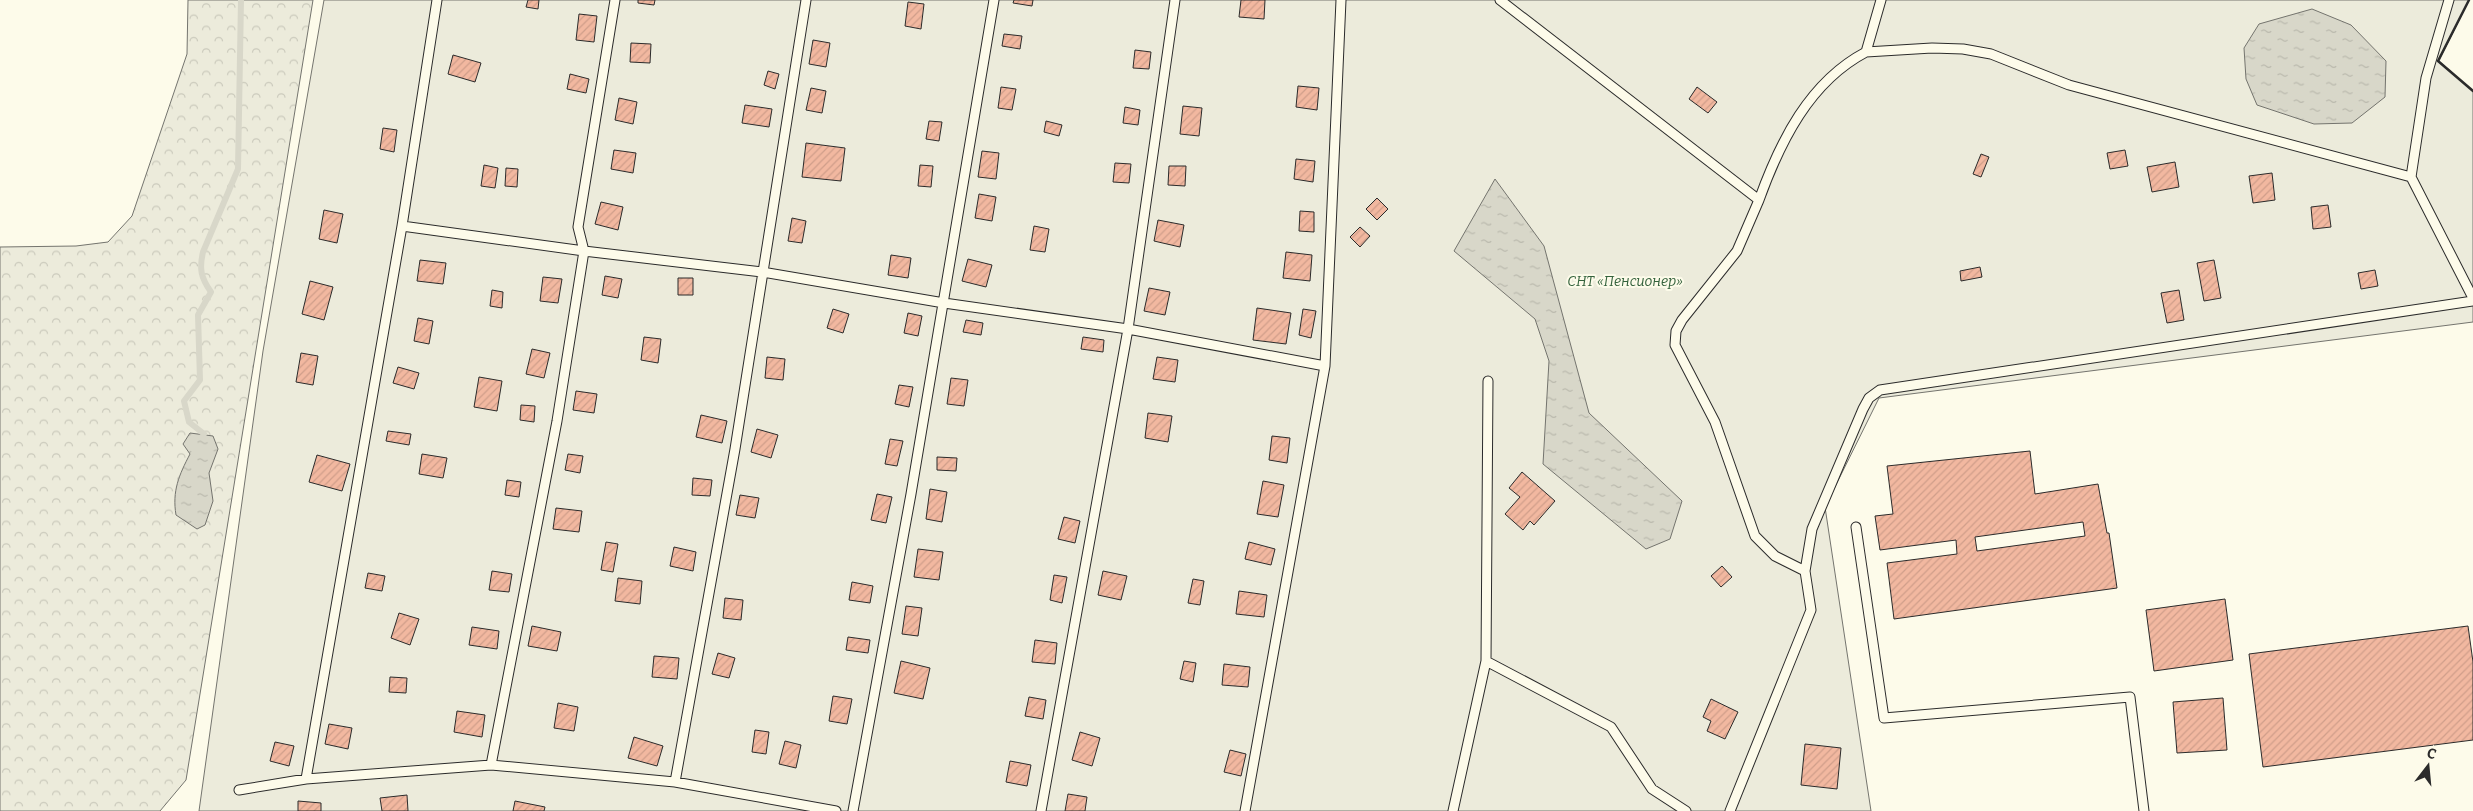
<svg xmlns="http://www.w3.org/2000/svg" width="2473" height="811" font-family="Bitter,serif">
<style>
.forest{fill:url(#forest-crowns);stroke:#74746e}
.garden{fill:#ecebdb;stroke:#74746e}
.water{fill:url(#water-ripples);stroke:#74746e}
.lines{fill:none;stroke-linecap:round;stroke-linejoin:round}
.stream{stroke:#d8d7c9;stroke-width:6}
.building{fill:url(#building-hatch);stroke:#2b2b2b;fill-rule:evenodd}
.lane-casing{stroke:#2b2b2b;stroke-width:11}
.lane{stroke:#fdfbea;stroke-width:9}
.wall{stroke:#2b2b2b;stroke-width:2.5}
.labels{text-anchor:middle;dominant-baseline:central;stroke-width:4;stroke-linejoin:round;paint-order:stroke}
.park-label{font-size:14px;font-style:italic;fill:#34623c;stroke:#fdfbea}
</style>
<defs>
<pattern id="forest-crowns" width="20" height="18" patternUnits="userSpaceOnUse" patternTransform="scale(1.25)"><rect width="20" height="18" fill="#ecebdb"/><path d="M2 6a3 3 0 1 1 6 0M12 15a3 3 0 1 1 6 0" fill="none" stroke="#cbcabc"/></pattern>
<pattern id="water-ripples" width="26" height="14" patternUnits="userSpaceOnUse" patternTransform="scale(1.25)"><rect width="26" height="14" fill="#d8d7c9"/><path d="M2 4q2-2 4 0t4 0M15 11q2-2 4 0t4 0" fill="none" stroke="#bab9ad"/></pattern>
<pattern id="building-hatch" width="6" height="6" patternUnits="userSpaceOnUse" patternTransform="scale(1.25)"><rect width="6" height="6" fill="#f2b8a0"/><path d="M-1 1l2-2M0 6l6-6M5 7l2-2" fill="none" stroke="#d09e8a"/></pattern>
</defs>
<rect width="100%" height="100%" fill="#fdfbea"/>
<path class="forest" d="M188,0h125l-127,780 -26,31h-160v-564l76,-1 32,-4 24,-26 55,-162z"/>
<path class="garden" d="M324,0h2145l-30,61 34,30v231l-594,76 -54,109 46,304h-1672l64,-460z"/>
<path class="water" d="M2312,9l39,16 35,36 -1,36 -33,26 -38,1 -57,-19 -11,-26 -2,-31 15,-24z
M1495,179l49,67 45,167 93,88 -12,38 -24,10 -103,-85 6,-103 -14,-42 -81,-68z
M190,433l23,3 5,13 -9,24 4,28 -8,24 -8,4 -21,-14c-4,-24 3,-40 14,-61l-7,-10z"/>
<g class="lines">
<path class="stream" d="M204,434l-15,-12 -5,-21 16,-21 -2,-65 13,-23c-10,-14 -12,-23 -8,-40l35,-83 3,-169"/>
</g>
<path class="building" d="M528,0h11l-1,9 -12,-2z
M638,0h17l-1,5 -16,-2z
M1014,0h19l-1,6 -19,-3z
M1241,0h24l-1,19 -25,-2z
M908,2l16,2 -3,25 -16,-3z
M579,14l18,2 -3,26 -18,-2z
M1004,34l18,2 -2,13 -18,-3z
M813,40l17,3 -4,24 -17,-3z
M631,43l20,1 -1,19 -20,-1z
M1135,50l16,2 -2,17 -16,-1z
M453,55l28,8 -6,19 -27,-8z
M768,71l11,3 -4,15 -11,-4z
M570,74l19,5 -3,14 -19,-4z
M1298,86l21,2 -2,22 -21,-3z
M1001,87l15,2 -4,21 -14,-2z
M1697,87l20,15 -9,11 -19,-14z
M811,88l15,3 -4,22 -16,-3z
M619,98l18,4 -4,22 -18,-4z
M745,105l27,4 -3,18 -27,-4z
M1183,106l19,2 -3,28 -19,-2z
M1125,107l15,3 -2,15 -15,-2z
M929,121l13,1 -3,19 -13,-2z
M1046,121l16,4 -3,11 -15,-4z
M383,128l14,2 -3,22 -14,-3z
M806,143l39,5 -4,33 -39,-4z
M614,150l22,3 -3,20 -22,-4z
M2125,150l3,16 -18,3 -3,-16z
M982,151l17,2 -3,26 -18,-2z
M1981,154l8,3 -8,20 -8,-3z
M1296,159l19,2 -2,21 -19,-3z
M2175,162l4,25 -27,5 -5,-25z
M1115,163l16,1 -2,19 -16,-1z
M484,165l14,3 -3,20 -14,-2z
M920,165l13,1 -2,21 -13,-1z
M1169,166h17l-1,20 -17,-1z
M506,168l12,1 -1,18 -12,-1z
M2272,173l3,27 -22,3 -4,-27z
M979,194l17,3 -4,24 -17,-3z
M1377,198l11,11 -11,11 -11,-11z
M601,202l22,5 -5,23 -23,-6z
M2328,205l3,22 -18,2 -2,-22z
M324,210l19,4 -6,29 -18,-4z
M1300,211l14,1v20l-15,-1z
M792,218l14,3 -4,22 -14,-2z
M1158,220l26,5 -4,22 -26,-6z
M1034,226l15,3 -4,23 -15,-2z
M1360,227l10,9 -10,11 -10,-10z
M1286,252l26,3 -2,26 -27,-3z
M891,255l20,3 -3,20 -20,-3z
M968,259l24,6 -6,22 -24,-6z
M420,260l26,3 -3,21 -26,-3z
M2214,260l7,38 -17,3 -7,-38z
M1980,267l2,10 -21,4 -1,-10z
M2375,270l3,16 -17,3 -3,-16z
M605,276l17,3 -4,19 -16,-3z
M543,277l19,2 -4,24 -18,-2z
M678,278h15v17h-15z
M310,281l23,6 -9,33 -22,-6z
M1149,288l21,4 -5,23 -21,-4z
M492,290l11,2 -1,16 -12,-2z
M2179,290l5,30 -17,3 -6,-30z
M1257,308l34,5 -5,31 -33,-4z
M833,309l16,5 -6,19 -16,-5z
M1303,309l13,2 -5,27 -12,-3z
M908,313l14,3 -4,20 -14,-3z
M418,318l15,3 -4,23 -15,-3z
M966,320l17,3 -2,12 -18,-3z
M644,337l17,2 -3,24 -17,-3z
M1083,337l21,3 -1,12 -22,-3z
M532,349l18,4 -6,25 -18,-4z
M301,353l17,3 -5,29 -17,-3z
M767,357l18,2 -2,21 -18,-2z
M1157,357l21,3 -3,22 -22,-3z
M398,367l21,6 -5,16 -21,-6z
M479,377l23,4 -5,30 -23,-4z
M951,378l17,2 -4,26 -17,-2z
M899,385l14,2 -4,20 -14,-3z
M576,391l21,3 -3,19 -21,-3z
M521,405l14,1 -1,16 -14,-2z
M1148,413l24,3 -4,26 -23,-4z
M701,415l26,6 -5,22 -26,-6z
M757,429l21,6 -7,23 -20,-6z
M388,431l23,3 -2,11 -23,-4z
M1272,436l18,2 -3,25 -18,-3z
M890,439l13,2 -6,25 -12,-2z
M2030,451l5,43 63,-10 9,49h2l8,55 -223,31 -7,-56 70,-9 -1,-14 -76,10 -5,-34 18,-2 -6,-48zM2083,522l2,14 -108,15 -2,-14z
M422,454l25,4 -4,20 -24,-4z
M568,454l15,2 -3,17 -15,-3z
M317,455l33,9 -8,27 -33,-9z
M937,457l20,1 -1,13 -19,-1z
M1522,472l33,29 -21,24 -4,-4 -7,9 -18,-16 15,-17 -11,-9z
M693,478l19,2 -2,16 -18,-1z
M507,480l14,2 -2,15 -14,-2z
M1263,481l21,4 -6,32 -21,-3z
M930,489l17,3 -5,30 -16,-3z
M877,494l15,3 -6,26 -15,-3z
M740,495l19,3 -4,20 -19,-3z
M556,508l26,3 -3,21 -26,-3z
M1064,517l16,4 -5,22 -17,-4z
M606,542l12,2 -5,28 -12,-2z
M1249,542l26,7 -4,16 -26,-6z
M674,547l22,5 -3,19 -23,-5z
M918,549l25,3 -4,28 -25,-3z
M1722,566l10,11 -11,10 -10,-11z
M492,571l20,3 -3,18 -20,-2z
M1103,571l24,5 -6,24 -23,-5z
M368,573l17,3 -3,15 -17,-3z
M1054,575l13,2 -5,26 -12,-3z
M618,578l24,3 -2,23 -25,-3z
M1193,579l11,2 -4,24 -12,-2z
M852,582l21,4 -3,17 -21,-3z
M1239,591l28,4 -3,22 -28,-3z
M725,598l18,2 -2,20 -18,-2z
M2225,599l8,61 -79,11 -8,-61z
M906,606l16,2 -4,28 -16,-2z
M399,613l20,6 -9,26 -19,-7z
M532,626l29,6 -4,19 -29,-5z
M2468,626l5,36v78l-210,27 -14,-113z
M472,627l27,4 -2,18 -28,-4z
M848,637l22,3 -2,13 -22,-3z
M1035,640l22,3 -2,21 -23,-2z
M718,653l17,5 -6,20 -17,-4z
M654,656l25,2 -2,21 -25,-2z
M901,661l29,7 -7,31 -29,-6z
M1184,661l12,2 -3,19 -13,-3z
M1224,664l26,3 -2,20 -26,-2z
M390,677l17,1 -1,15 -17,-1z
M833,696l19,3 -5,25 -18,-3z
M1029,697l17,3 -3,19 -18,-3z
M2223,698l4,52 -50,3 -4,-51z
M1711,699l27,13 -13,27 -18,-8 4,-10 -8,-4z
M558,703l20,4 -4,24 -20,-3z
M457,711l28,4 -3,22 -28,-5z
M329,724l23,4 -4,21 -23,-5z
M755,730l14,2 -3,22 -14,-2z
M1080,732l20,6 -8,28 -20,-6z
M634,737l29,9 -6,20 -29,-8z
M785,741l16,4 -5,23 -17,-4z
M275,742l19,4 -5,20 -19,-5z
M1805,744l36,4 -4,41 -36,-4z
M1230,750l16,4 -5,22 -17,-4z
M1010,761l21,4 -4,21 -21,-4z
M1068,794l19,3 -2,14h-20z
M407,795l1,16h-26l-2,-13z
M298,801l23,2v8h-23z
M515,801l30,6 -1,4h-31z"/>
<g class="lines">
<defs>
<path id="lane" d="M1500,0l259,200 -22,51 -55,69 -6,11 -1,14 40,77 40,114 20,20 30,15
M1881,0l-15,52 66,-4 31,1 28,5 78,31 342,92 62,121
M2411,177l15,-99 23,-78
M1759,200c21,-58 50,-118 107,-148
M402,226l182,25 178,21 182,31 184,26 197,37
M1856,527l28,191 246,-21 14,114
M1486,661l125,66 41,62 34,22
M491,765l66,-344 27,-170 -6,-24 37,-227
M306,779l96,-553 35,-226
M675,782l60,-333 71,-449
M239,790l67,-11 185,-14 184,17 161,29
M853,811l58,-317 83,-494
M1041,811l87,-482 47,-329
M1245,811l80,-445 16,-366
M1453,811l33,-150 2,-280
M1730,811l81,-201 -6,-39 7,-42 51,-120 6,-11 11,-8 593,-89"/>
</defs>
<use href="#lane" class="lane-casing"/>
<use href="#lane" class="lane"/>
<path class="wall" d="M2469,0l-31,61 35,30"/>
</g>
<g class="labels">
<g class="park-label">
<text x="1625" y="281">СНТ «Пенсионер»</text>
</g>
</g>
<g transform="translate(2428 766) rotate(16)" stroke="#fdfbea" stroke-width="4" paint-order="stroke">
<path d="M0-4L9 19L0 12L-9 19Z" fill="#2b2b2b"/>
<text y="-8" font-size="14" font-weight="bold" text-anchor="middle" fill="#2b2b2b">С</text>
</g>
</svg>
